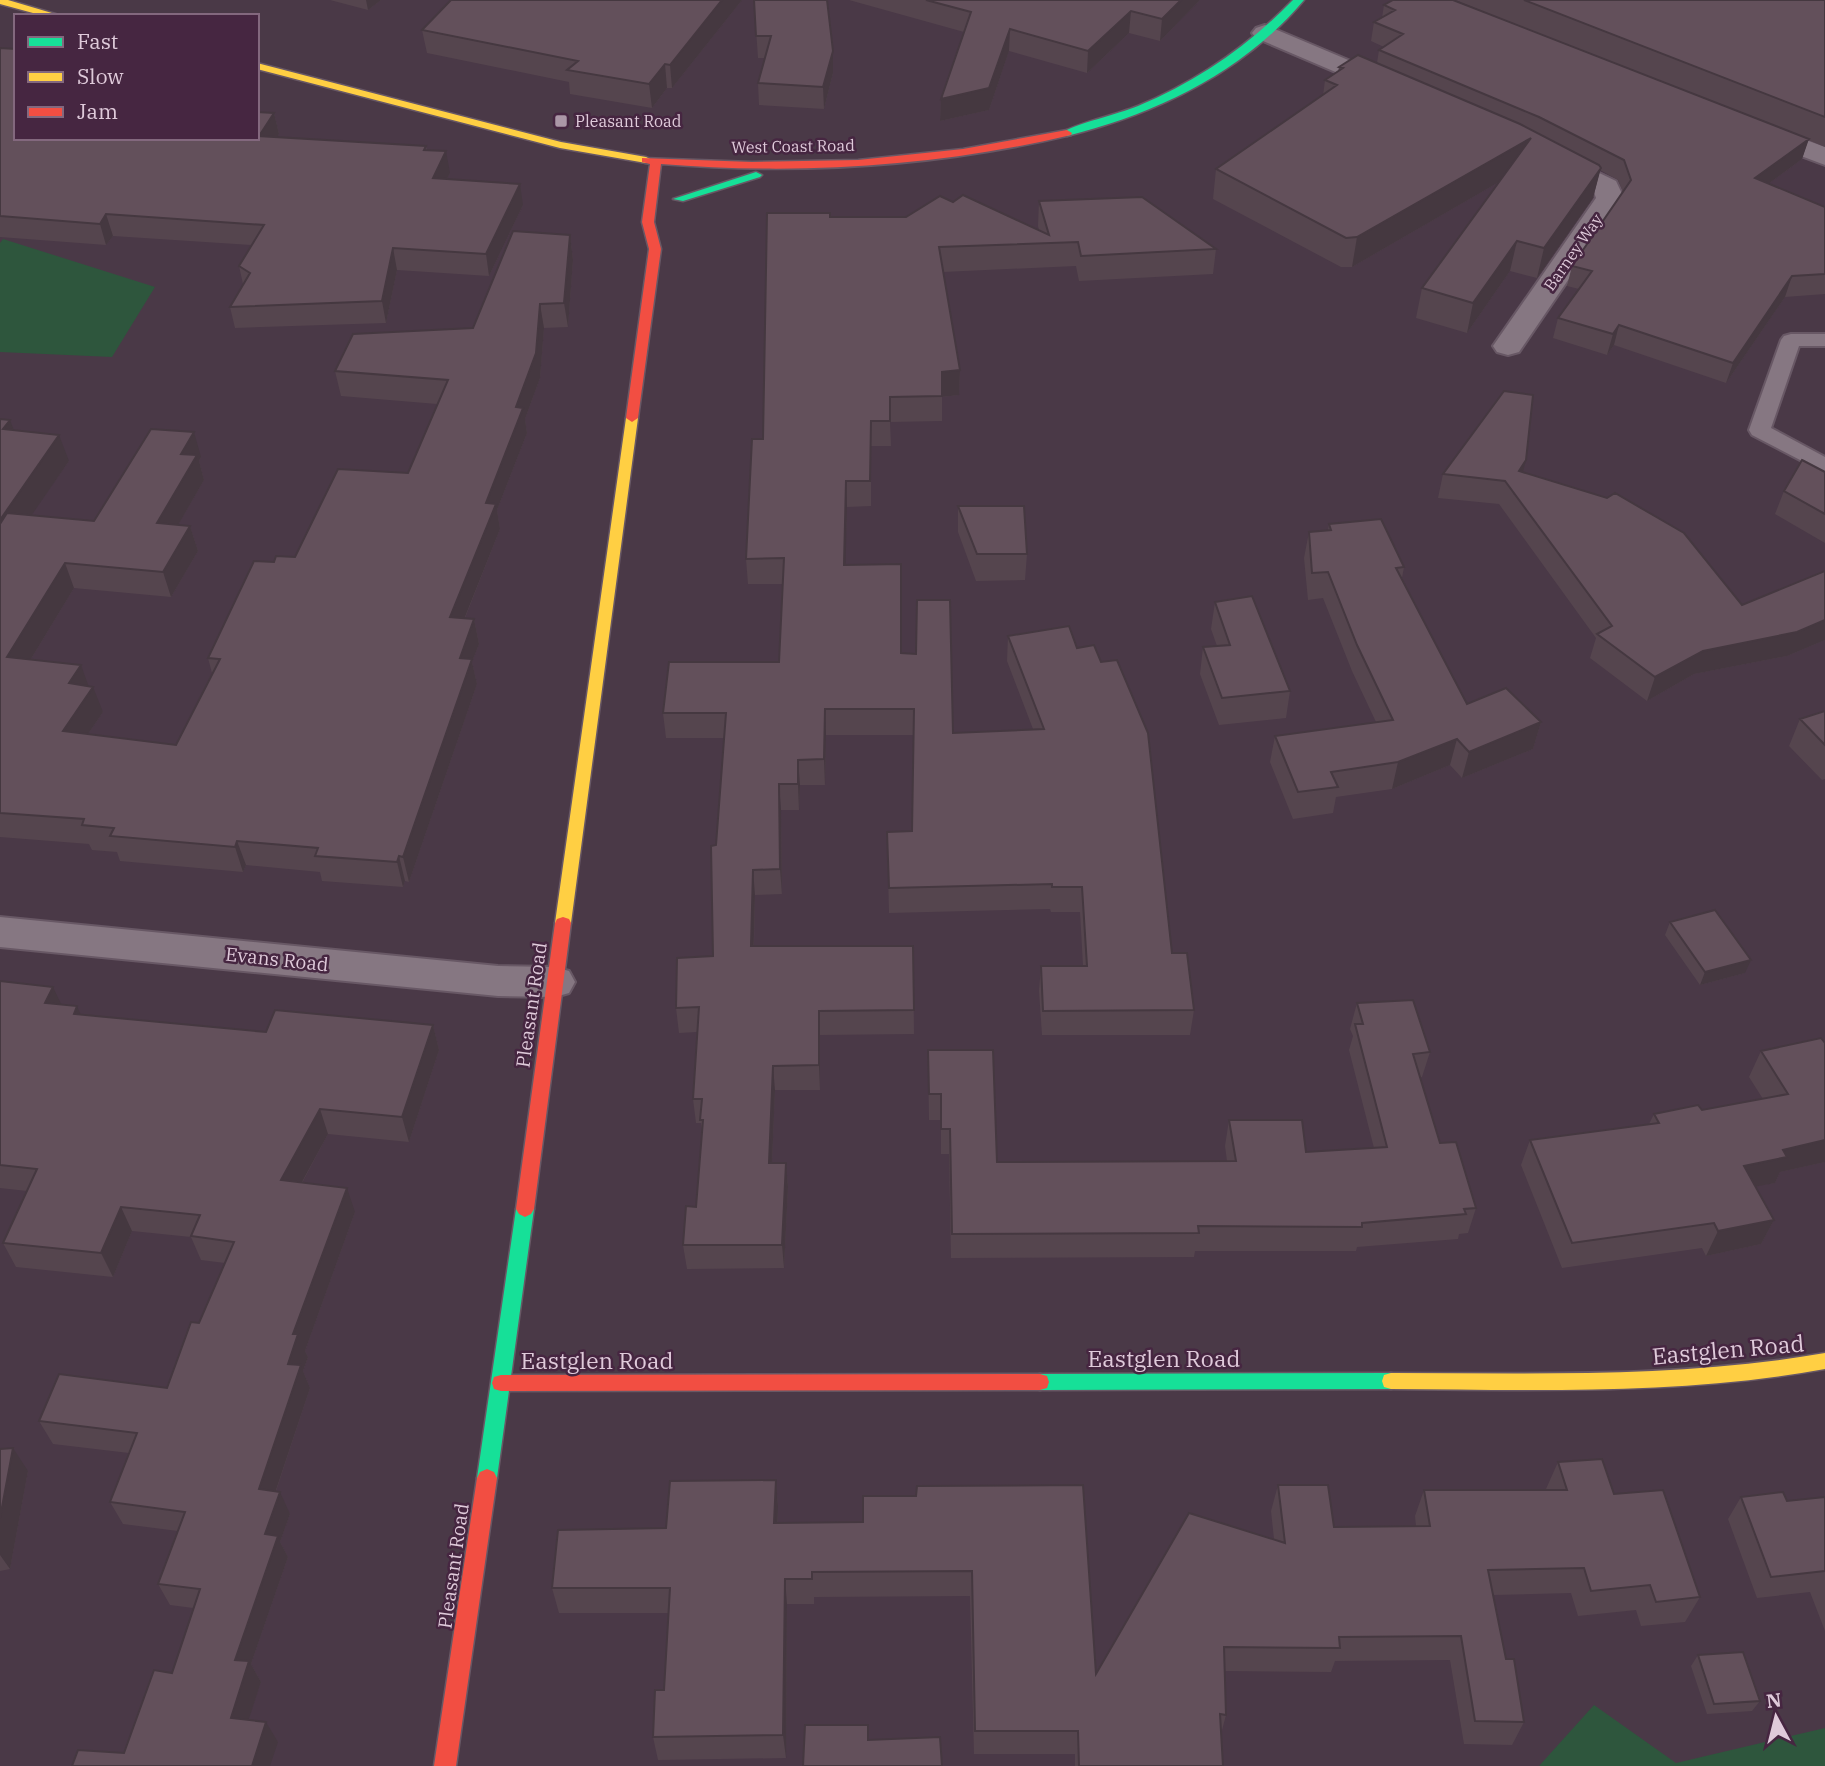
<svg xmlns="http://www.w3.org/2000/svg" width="1825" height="1766" font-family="'IBM Plex Serif',serif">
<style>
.green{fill:#2e563d}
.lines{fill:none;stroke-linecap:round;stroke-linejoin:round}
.lane-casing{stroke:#685865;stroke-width:4}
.street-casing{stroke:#685865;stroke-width:4}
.fast-casing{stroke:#685865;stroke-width:3}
.slow-casing{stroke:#685865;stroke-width:3}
.jam-casing{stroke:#685865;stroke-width:3}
.lane{fill:#867782;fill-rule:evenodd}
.street{fill:#867782;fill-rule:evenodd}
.fast{fill:#16e098;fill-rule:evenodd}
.slow{fill:#ffcf43;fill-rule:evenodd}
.jam{fill:#f24e42;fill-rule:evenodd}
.wall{fill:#55454e}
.shaded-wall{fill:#453840}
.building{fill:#63505b;stroke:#453840;stroke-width:2}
.poi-dot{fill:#ab97a7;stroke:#462641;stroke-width:2.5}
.labels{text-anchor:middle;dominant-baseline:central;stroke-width:5;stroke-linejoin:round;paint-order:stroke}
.far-poi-label{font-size:16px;fill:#dfcada;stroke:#462641;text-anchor:start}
.far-street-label{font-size:16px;fill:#dfcada;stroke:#462641}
.street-label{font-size:19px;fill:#dfcada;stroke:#462641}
.near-street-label{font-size:23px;fill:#dfcada;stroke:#462641}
</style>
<rect width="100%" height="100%" fill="#4a3947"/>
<path class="green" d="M3,239l152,48 -43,70 -112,-5v-109z
M1594,1705l82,58 149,-35v38h-286z"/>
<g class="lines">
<defs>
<path id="lane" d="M1791,334h34v12h-26l-28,82 54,29v16l-73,-38 -3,-5 32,-90 3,-4z"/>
<path id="street" d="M1265,25l133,56 4,5 -4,5 -9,3 -9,-3 -124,-53 -4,-5 4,-5z
M1757,122l68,25v18l-77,-29 -4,-6 4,-6z
M1549,149l67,32 8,17 -105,154 -11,3 -11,-3 -4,-6 103,-148 -2,-6 -55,-29 -4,-6 4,-6z
M0,917l498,49 57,1 14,4 6,11 -6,11 -14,4 -57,-1 -498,-49z"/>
<path id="fast" d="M1293,0h11c-60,72 -148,114 -237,136l-5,-3c12,-9 57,-19 76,-27 60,-25 110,-60 155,-106z
M756,172l6,3 -2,2 -77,24 -10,-2z
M525,1201l6,3 3,5 -37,269 -3,6 -7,3 -7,-3 -3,-6 39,-269 3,-5z
M1391,1373l7,2 2,6 -2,6 -7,2 -351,1 -7,-2 -2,-6 2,-6 7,-2z"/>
<path id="slow" d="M0,0h8l54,16h-18l-44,-12z
M257,63l304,79 85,15 6,3 -6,3 -86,-15 -303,-79z
M632,414l6,4 -67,505 -2,4h-12l-2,-4 71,-505z
M1825,1353v16c-144,26 -288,21 -434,20l-7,-2 -2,-6 2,-6 7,-2c146,0 290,5 434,-20z"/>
<path id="jam" d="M1067,130l5,3 -1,2c-134,32 -273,40 -410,29l-7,58 7,27 -23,169 -6,4 -6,-4 23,-169 -7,-27 8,-58 -8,-2v-4l110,4 106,-2 105,-11z
M563,917l6,2 2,4 -37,286 -3,5 -6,3 -6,-3 -3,-5 39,-286 2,-4z
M1040,1374l7,2 2,6 -2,6 -7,2 -539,1 -7,-2 -2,-6 2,-6 7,-2z
M487,1469l7,3 3,6 -41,288h-22l43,-288 3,-6z"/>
</defs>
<use href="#lane" class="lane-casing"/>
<use href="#street" class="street-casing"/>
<use href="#fast" class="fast-casing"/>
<use href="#slow" class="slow-casing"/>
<use href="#jam" class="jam-casing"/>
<use href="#lane" class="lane"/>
<use href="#street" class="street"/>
<use href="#fast" class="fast"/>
<use href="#slow" class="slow"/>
<use href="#jam" class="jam"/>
</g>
<path class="wall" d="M330,0h51l-13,10z
M451,0h291l-70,88h-5l-15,20 -82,-14 -1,-12 -142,-29 -5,-23z
M754,0l79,73 -9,36 -65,-4 -1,-22 7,-25h-7z
M849,0h351l-40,41 -31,-8 -42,40 -78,-22 -20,59 -49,11 1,-22 23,-67z
M1455,0h370v147l-17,-7 -6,19 -34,25 57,23v87l-40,3 -59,86 -112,-38 -7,10 -54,-17 5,-20 21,-29 -12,-3 5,-20 51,-74 -5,-12 -18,-10 -7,28 -56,80 -27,-7 -43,62 -51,-15 6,-30 77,-106 -147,85h-11l-128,-68 3,-30 107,-73 2,-16 13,-8 1,-5 38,-4 2,-13 5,-3 -13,-6 3,-19 8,-4 2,-13 231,59z
M0,48l16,90 258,-25 5,21 -2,3 149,9 1,4 23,23 -3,6 76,26 -34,71 -92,-6 -11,53 -151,5 -5,-21 13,-23 -4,-18 12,-21 -138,-9 -7,9 -106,-8z
M1039,201l177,48 -3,25 -134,7 -3,-15 -133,6 17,98 -1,25 -17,2v24l-52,1 1,24h-20v60l-24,1 -2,57 56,89 52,80 80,-4 -26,-68 1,-25 164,317 22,57 -4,25h-148l-3,-44 2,-25h42l-3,-54h-29l-1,-3 -161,4 -2,-81 25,-1 2,-96h-88l-1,50h-25l-1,25h-18l1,84 -27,1 -1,51h159l1,88 -94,1v55h-45l-3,73h14l2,24 -4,81 -97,1 -4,-24 13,-38 6,-75 -1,-9h-5l-3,-24 4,-67 -18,1 -3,-25 37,-52 3,-111 8,-107h-58l-3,-25 116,-51 3,-78h-34l-2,-25 84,-342h76l47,-15 86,28 -1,-4z
M570,235l3,25 -5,67 -24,1 -4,50 -15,41 2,14 -30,77 3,19 -35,89 9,1 5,25 -7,18 5,22 -68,198 -4,-1 -2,6 -81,-6 -2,-9 -74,-7 -3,7 -123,-11 -3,-9 -25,-2 -3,-6 -89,-7v-418l14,12 55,30 -38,54 63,6 107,-64 -2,4 5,19 -26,45 12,1 8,25 -27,46 -97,-9 -43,71 57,27 15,26 -15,22 88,11 36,-72 -4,-15 66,-96 21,-5 113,-84 29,-69 -96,-8 -6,-25 138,-43z
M1825,472v71l-50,-29 9,-23z
M1523,473l219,132 83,-34v69l-38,16 -93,18 -47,27 -57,-43 6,-20 -97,-134 -61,-6 5,-24z
M958,506l69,48 -2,26 -49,1 -18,-49z
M1329,524l75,43 -2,11 65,126 74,18 -8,27 -71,29 -12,-13 -58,24 -56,8 -3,16 -40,6 -23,-57 5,-26 101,-14 -24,-51 -29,-73 -15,2 -4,-42 5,-26 19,-2z
M1215,602l75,89 -4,27 -67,7 -19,-51 3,-27 14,-1 -6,-17z
M1825,711v68l-3,1 -33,-34 11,-27z
M1670,922l75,51 -45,12 -35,-50z
M0,981l62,24 18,9 186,18 167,-7 6,25 -30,92 -81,-8 -26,49 53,29 -50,139 3,6 -5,14 7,17 -34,103 14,23 -10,28 8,15 -37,107 10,18 -13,38 30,22 -154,11 48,-80 21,-65 -23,-3 -12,-21 20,-53 -55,-7 -13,-22 19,-49 -76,-9 -14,-23 128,-33 32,-65 26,-60 -24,-3 -10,-23 -59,-6 -19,46 -97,-10 -13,-24 24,-52 -27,-3z
M1357,1003l73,49 -8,25 -2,1 20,65 36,65 -8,25 -9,1 -1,5 -101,8 -1,4h-161l-1,6 -243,1 -2,-104h-8v-34h-12l-1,-70 69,112 230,-1 -2,-15 4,-26 77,32 68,-4 -25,-98 4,-14 -3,-7z
M1825,1043v119l-45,10 -5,11 -20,3 19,34 -13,24 -55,12 -4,-8 -140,20 -41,-103 9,-25 119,-16 5,-10 48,-4 61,-11 -14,-22 12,-26z
M0,1449l28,22 -18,98 -10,2z
M1558,1462l56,32 86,103 -15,25 -44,4 -5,-16 -58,6 -7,-23 -78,2 13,64 18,63 -12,23 -48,-1 -14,-84 -115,1 -4,11 -106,-1 1,44 -5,19 2,32h-148v-12h-101l-4,-158 -156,1v7h-27l-1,154 -128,2 -5,-23 11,-47 4,-77h-109l-7,-25 114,-60 110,-48 2,26v17l85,-1 53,-26 180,178 178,-135 -3,-28 7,-26 56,42 82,-1 -1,-10 9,-26h122v-1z
M1741,1497l46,4 38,-4v134l-15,-39 -53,6 -29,-79z
M1698,1655l62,46 -8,10 -45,3 -16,-48z"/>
<path class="shaded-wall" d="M366,0h15l-13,10z
M722,0h20l-70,88 -2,-23z
M1181,0h19l-40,41 2,-22z
M1131,11l-2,22 -42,40 1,-22z
M1010,29l-1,22 -20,59 -49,11 1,-22z
M833,51v22l-9,36 -1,-22z
M665,64l2,24 -15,20 -3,-24z
M274,113l5,21 -15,23 -5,-21z
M1531,138l-6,29 -173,100 5,-30z
M1809,139l-7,20 -53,39 6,-20z
M446,151l4,22 -13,27 -4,-22z
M1601,168l-8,30 -56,80 7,-30z
M520,184l3,21 -34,71 -3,-22z
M106,214l7,22 -7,9 -6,-21z
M570,235l3,25 -5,67 -4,-24z
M1517,241l-7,30 -43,62 6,-30z
M393,248l4,22 -11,53 -4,-22z
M1792,276l-7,21 -59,86 7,-20z
M540,304l4,24 -4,50 -15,41 2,14 -30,77 3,19 -45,113 -5,-25 66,-210z
M1619,325l-5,20 -7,10 6,-21z
M960,370l-1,25 -18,2 1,-25z
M10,420l10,26 -17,-17z
M194,432l7,25 -2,4 5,19 -39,68 -8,-25 24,-69z
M59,435l10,26 -69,100v-41z
M1526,460l-6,24 -7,11 6,-24z
M846,481l1,26 -2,83 -1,-25z
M190,526l8,25 -27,46 -8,-25z
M65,563l9,25 -57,94 -10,-25z
M474,619l5,25 -7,18 5,22 -68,198 -6,-25 57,-199z
M1825,620v20l-38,16 -93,18 -47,27 8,-24 48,-26z
M81,665l9,25 3,-3 10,25 -30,44 -10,-25 6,-48z
M825,709l1,26 -1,50 -1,-26z
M1541,722l-8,27 -71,29 7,-26z
M1457,739l-7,26 -58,24 6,-27z
M798,760l2,25 -1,25 -1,-26z
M779,784l2,26 1,84 -2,-25z
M237,841l9,24 -3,7 -8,-25z
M399,856l6,25 -2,6 -6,-25z
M753,870l2,25 -2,76 -2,-25z
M1751,960l-6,13 -45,12 5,-13z
M53,987l12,25 -20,-9z
M77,1006l11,25 -14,-17z
M819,1011l1,24v55l-1,-25z
M433,1025l6,25 -30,92 -7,-25z
M773,1066l2,24 -4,97 -2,-24z
M320,1109l8,25 -38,70 -9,-24z
M1825,1140v22l-45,10 -5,11 -44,8 13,-25 39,-16z
M786,1163l2,24 -4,81 -2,-23z
M347,1188l8,24 -50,139 3,6 -5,14 7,17 -41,123 -10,-22 29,-125 5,-30z
M121,1207l11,24 -19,46 -12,-24z
M1774,1220l-13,24 -55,12 12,-25z
M13,1448l15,23 -18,98 -10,-14v-37z
M776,1480l2,26 -1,43 -3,-26z
M280,1492l10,22 -10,28 8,15 -37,107 10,18 -18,55 -12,-19 4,-58 30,-126z
M785,1579l2,25 -1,154 -3,-23z
M266,1722l12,20 -8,24h-18z"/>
<path class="building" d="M451,0h271l-52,65 -5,-1 -16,20 -82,-14 11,-9 -156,-31z
M754,0h73l6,51 -10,36 -65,-4 13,-47h-15z
M926,0h255l-19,19 -31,-8 -43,40 -78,-22 -21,59 -48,11 30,-87z
M1393,0h60l356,139 -54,39 70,29v67l-33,2 -59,87 -114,-38 -6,9 -55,-16 34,-47 -20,-5 59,-86 -7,-20 -85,-43 -160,-67 24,-16 -29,-12 21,-12 -11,-5z
M1524,0h301v117z
M0,48l16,1v89h241v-26l17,1 -15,23 167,10 -2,4 22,1 -13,27 87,6 -34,70 -93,-6 -11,53 -152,6 20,-34 -11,-7 25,-41 -158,-11 -6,10 -100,-8z
M1358,55l162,69 79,41 2,3 -57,80 -27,-7 -44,62 -51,-15 109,-150 -174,99 -11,1 -130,-69 121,-84 -12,-5 18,-12 -4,-1z
M963,195l86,40 -10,-34 103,-4 74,52 -135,7 -3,-14 -139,5 21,123 -18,2v24l-52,1v24h-19l-1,60h-24l-2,84 57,-1v89l15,1 1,-54h33l3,133 91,-4 -36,-93 61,-10 8,22 17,-3 7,17 16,-2 31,73 24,220h15l7,57 -151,1 -2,-45h46l-5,-79h-30v-3l-163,4 -2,-56 25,-1 2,-122h-89l-1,50 -26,1v24h-19l1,85 -27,1 -2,76h162l1,64 -95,1v54l-46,1 -4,97h17l-4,82h-99l3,-39 10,1 7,-87h-3l2,-21h-9l6,-92 -23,1 1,-50 36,-2 -2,-110 5,-1 10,-132h-63l6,-51h110l5,-104 -38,1 6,-120h11l4,-226h63v4h76l34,-21 13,6z
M513,231l57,4 -6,68 -24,1 -4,49 -20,54 7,1 -37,95 10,1 -46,113 24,2 -14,39 12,1 -69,198 -4,-1 -2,6 -82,-6 3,-8 -81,-7 -2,6 -125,-11 4,-8 -32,-3 2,-6 -84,-6v-289l7,-11 87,8 57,-92 43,3 -13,22 16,1 -40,68 33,3 -27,46 -98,-9 -58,94 74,8 -12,18 24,4 -30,44 113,14 44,-86 -12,-1 46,-97 20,1 2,-6 19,1 43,-88 70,4 40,-93 -113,-9 18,-37 120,-6z
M1504,391l29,4 -7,65 -7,11 88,27 8,-5 69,40 58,72 83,-34v49l-28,12 -94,19 -48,26 -58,-43 15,-8 -107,-145 -62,-7z
M0,419l10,1 -7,9 56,6 -59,85z
M1802,460l23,12v42l-41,-23z
M958,506h66l3,48h-50z
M1381,519l23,48 -8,1 71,136 39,-16 35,34 -72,30 -12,-13 -59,23 -67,10 7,15 -40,5 -23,-56 118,-16 -36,-75 -29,-73 -16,1 -3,-41 22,-2 -2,-6z
M1252,596l38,95 -68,7 -19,-51 27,-2 -15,-43z
M1825,711v34l-25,-26z
M1715,910l36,50 -46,12 -35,-50z
M0,981l53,6 -8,16 32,3 -3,8 192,18 9,-22 158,15 -31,92 -82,-8 -39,71 66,8 -54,146h5l-10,30 13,1 -42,124 21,3 -15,42 13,2 -43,124 14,1 -18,57 35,4 -14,44h-180l6,-16 46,3 30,-83 18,3 28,-84 -42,-5 27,-72 -75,-10 27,-69 -98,-12 20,-47 108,14 24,-66 8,1 35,-81 -43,-6 9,-21 -79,-8 -20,46 -98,-10 34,-74 -37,-4z
M1413,1000l17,52 -17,2 27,89 16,-1 20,66 -12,1 2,5 -104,9v4l-164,-1 1,7 -247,1 -2,-105h-9v-35h-12l-1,-44h65l4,112 239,-1 -7,-41h73l4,32 81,-5 -32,-123h8l-6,-21z
M1821,1038l4,5v97l-42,10 4,7 -43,9 30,54 -56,11 -4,-8 -142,20 -42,-103 129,-17 -5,-9 44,-9 4,5 86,-16 -27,-43z
M13,1448l-13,70v-69z
M1602,1459l12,35 49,-4 37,107 -44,5 -6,-17 -59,6 -7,-23 -96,2 18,89h8l10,63 -49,-1 -14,-85 -122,1 1,11 -116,-1 2,68 -6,-1 3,52h-144l-1,-35h-103l-3,-160 -160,1v7h-27l-2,156 -130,2 2,-47h9l6,-102h-118l6,-58 108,-2 4,-47 106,-1 -2,43 89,-1v-26h53l1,-10 166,-1 13,189 93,-161 96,30 -7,-58h50l6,42 96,-1 -6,-36h143l-9,-28z
M1783,1492l4,9 38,-4v74l-54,6 -30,-80z
M1743,1652l17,49 -46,3 -16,-49z
M805,1725h63v15l72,-3 2,29h-139z"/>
<rect class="poi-dot" x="554" y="114" width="14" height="14" rx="3.5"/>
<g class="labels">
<g class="far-poi-label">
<text x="575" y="121">Pleasant Road</text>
</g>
<g class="far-street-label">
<text transform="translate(793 146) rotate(-1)">West Coast Road</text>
<text transform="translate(1573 252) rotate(-55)">Barney Way</text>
</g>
<g class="street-label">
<text transform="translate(277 959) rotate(6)">Evans Road</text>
<text transform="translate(531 1005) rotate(-82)">Pleasant Road</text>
<text transform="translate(453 1566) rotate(-82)">Pleasant Road</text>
</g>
<g class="near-street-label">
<text transform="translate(1728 1349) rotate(-5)">Eastglen Road</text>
<text x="1164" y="1358">Eastglen Road</text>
<text x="597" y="1360">Eastglen Road</text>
</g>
</g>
<rect x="14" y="14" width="245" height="126" fill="#462641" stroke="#83687e" stroke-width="2"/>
<rect x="28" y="37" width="35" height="10" fill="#16e098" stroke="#83687e" stroke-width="2"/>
<text x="77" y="49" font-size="21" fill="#dfcada">Fast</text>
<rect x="28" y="72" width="35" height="10" fill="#ffcf43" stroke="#83687e" stroke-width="2"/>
<text x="77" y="84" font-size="21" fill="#dfcada">Slow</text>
<rect x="28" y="107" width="35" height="10" fill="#f24e42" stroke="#83687e" stroke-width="2"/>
<text x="77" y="119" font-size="21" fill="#dfcada">Jam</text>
<g transform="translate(1776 1717) rotate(353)" stroke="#462641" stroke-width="5" paint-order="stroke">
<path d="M0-5L12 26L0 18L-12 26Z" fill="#dfcada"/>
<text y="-10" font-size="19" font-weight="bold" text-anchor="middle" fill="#dfcada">N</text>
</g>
</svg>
